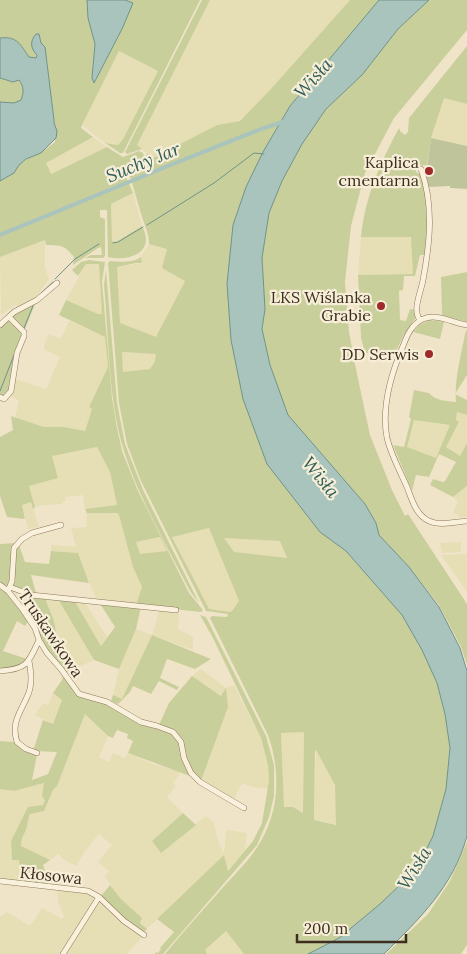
<svg xmlns="http://www.w3.org/2000/svg" width="467" height="954" font-family="Lora,serif">
<style>
.farmland{fill:#e6deb5}
.green{fill:#c9cf9b;fill-rule:evenodd}
.cemetery{fill:#bfc49a}
.water{fill:#a9c4bc;stroke:#6f938a}
.lines{fill:none;stroke-linecap:round;stroke-linejoin:round}
.stream{stroke:#6f938a;stroke-width:1}
.canal{stroke:#a9c4bc;stroke-width:4}
.minor-casing{stroke:#8d765c;stroke-width:6}
.minor{stroke:#faf1dc;stroke-width:5}
.poi-dot{fill:#9e2a2b;stroke:#f7eed8;stroke-width:2}
.labels{text-anchor:middle;dominant-baseline:central;stroke-width:4.5;stroke-linejoin:round;paint-order:stroke}
.poi-label{font-size:16px;fill:#3d2e20;stroke:#f7eed8;text-anchor:end}
.street-label{font-size:16px;fill:#3d2e20;stroke:#f7eed8}
.water-label{font-size:18px;font-style:italic;fill:#2f5d5a;stroke:#f7eed8}
</style>
<rect width="100%" height="100%" fill="#f0e4c8"/>
<path class="farmland" d="M210,0h140l-80,90 -30,31 -23,4 -64,33 -16,-13z
M119,51l39,20 -35,68 -5,6 -13,-2 -23,-18z
M444,98l23,6v42l-36,-8z
M93,137l14,10 -57,27 -5,-11z
M133,193l9,33 -26,16 -4,-1 -1,-37z
M361,237h51l1,37 -55,1z
M45,240v27l4,12 -15,21 -15,7 -4,-2 -14,10 -1,-58z
M149,244l19,5 17,32 -29,57 -36,-15 -3,-45v-11l25,-4 -1,-6z
M93,263l6,1 3,51 -4,-1 -32,-14 20,-36z
M69,321l36,16 3,30 -19,40 3,2 -7,22 -21,-4h-20l-29,-10 4,-16 -8,-5 4,-17 31,10 14,-32 -15,-7 -1,-5 5,-11 12,5z
M122,352l34,2 -1,7 -5,8 -27,4z
M457,411l10,4v28l-7,13 -14,-9 13,-25 -3,-1z
M414,420l36,5 -14,34 -30,-12z
M97,447l13,25 7,33 -32,4 -2,-14 -18,2 1,2 -4,5 -18,1 -9,2 -6,-21 29,-8 -7,-22z
M467,486v31h-9v-2l-5,-3 5,-11 -5,-4z
M31,502l8,25 -11,2 -6,-25z
M87,513h30l2,2 14,52 10,20 -7,18 -39,-6 -15,-31 -4,-15 -27,-2v-6l25,2 -5,-19 15,-1z
M209,528l30,73 -7,10 -2,1 -22,-3 -36,-73z
M160,537l7,14 -27,4 -5,-13z
M223,538l58,3 6,18 -54,-7z
M461,542v10l-19,1 -2,-10z
M467,554v38l-26,-37z
M45,598l13,1 36,61 -20,9 -9,-10 -6,-11 -5,-27z
M74,600l10,1 23,36 -6,9z
M160,609l15,2 4,3 -1,15 15,8v13l-41,-15 -30,65 -9,-5 6,-26 17,-40 16,6z
M201,669l25,19 8,-3 27,53 7,27 1,15 -1,9 -16,-2 -10,-4 -9,18 -32,-20 27,-74 -2,-18 -4,7 -30,-20z
M53,693l9,7 -9,24 -18,-9 8,-12 5,2z
M85,714l23,22 -9,21 10,5 4,-9 12,5 3,-5 25,11 28,8 -8,11 3,3 -9,11 16,16 -31,28 9,11 45,-36 8,6 3,16 7,16 2,-24 21,3 -2,18 -18,20 -3,-15 -38,35 -39,38 -7,-6 2,-5 -21,-19 -16,-22 4,-6 -11,-9 14,-17 -13,-11 -14,17 -9,15 -13,-7 -4,-5 -9,6 -39,-18 1,18h7l2,21 -21,-2v-90l14,2 30,-8 9,7 4,-4z
M304,732l-1,81 -10,-6h-9l-3,-74z
M316,750l19,35 2,40 -23,-5z
M57,889l32,5 4,3 1,4 -32,53h-62v-37l7,-5 23,14 12,-18 20,11 2,-3 -6,-14z
M100,901l43,35 -16,18h-62z
M226,931l18,23h-37l-3,-3z"/>
<path class="green" d="M0,0h87l1,18 7,25 -3,35 2,4 28,-53 11,-26 -8,-3h75l-77,153h-3l-15,-10 13,2 5,-6 35,-68 -39,-20 -37,74 -1,3 12,9 -47,26 5,11 56,-27 16,10 16,-6 4,2 1,4c-5,7 -15,8 -19,17l8,19 -22,11 1,37 4,1 26,-16c14,26 -12,36 -34,31l-1,-47h-7v7l5,2v37l-2,2h-18l6,-3h11l-1,-8 -3,1 -25,17 1,-8c-10,-13 -13,-11 -28,-12l-1,-5 -45,17v-76l14,-8 5,-8 8,-6 14,-6 14,-11 -1,-22 -9,-73 -4,-4 -2,-8 -3,23 -7,-1c-9,-13 -12,-21 -29,-19z
M202,0h8l-73,145 5,4 -15,5 -2,-2z
M350,0h29l-89,106 -10,16 -34,65 -13,38 -6,59 4,56 12,59 77,133 26,19 56,64 20,35 15,33 8,31 5,34 -4,41 -13,47 -9,18 -22,29 -22,21 -41,34 -31,16h-64l-18,-23 -21,19 2,4h-42c17,-21 35,-41 53,-61 12,-14 27,-28 38,-44 23,-34 26,-75 12,-114l-58,-117 2,-2 15,1 1,-3 -22,-3 -65,-130 -14,-37 -8,-41 -11,-140 2,-2c10,1 23,2 31,-4l1,6h-6l-19,4 3,56 36,14 29,-56 -23,-13 5,-19 -18,-5c0,-11 -4,-17 -7,-27 -5,-16 -8,-30 -14,-45l16,-11 3,-8 6,5 64,-33 23,-4 30,-31zM122,352l34,2 -1,7 -5,8 -27,3zM209,528l30,73 -7,10 -2,1 -21,-3 -37,-72zM224,538l56,3 7,17 -53,-6zM304,732l-1,81 -10,-6h-9l-3,-74zM316,750l19,35 1,40 -22,-5 1,-69z
M429,0h38v30l-73,88 -29,55 -14,53 -6,56 4,50 8,42 13,61 22,55 13,26 3,-2 59,90v61l-6,-18 -22,-42 -30,-38 -30,-32 -3,-12 -11,-19 -77,-89 -18,-50 -8,-36 3,-20 -3,-51 7,-45 13,-32 20,-37 24,-35 36,-34 36,-46z
M467,46v58l-23,-6 -13,40 -4,27 -11,1 -1,3 2,4 4,1 7,33 -2,41 -5,29 3,-22h-4l-5,21h-11l-1,14 -4,1 1,29 6,1 4,-12h2l3,2v8l-12,17 -9,20 -8,-3h-21l-4,-15 -3,-63 55,-1 -2,-37h-50c4,-40 19,-74 38,-109l2,4 4,3 3,-3 1,-14z
M0,78l12,4 7,-2c5,7 5,12 2,20l-7,3 -14,-1z
M89,260l16,2 -3,20 10,116 5,30 5,23 16,40 51,102 14,17 -2,2 -65,-7 6,-18 -9,-20 -14,-52 -2,-2h-30l-2,-4 32,-4 -7,-33 -13,-25 -45,9 6,22 -29,8 6,21 -2,2 -2,-7 -9,3 3,14 -18,-2 -7,-21v-59l13,-7 -2,-14 33,11h20l21,4 7,-22 -3,-2 19,-40 -3,-30 -46,-22 7,-15 32,14h4l-3,-50h-13l-8,12 -6,-6 9,-8zM160,537l7,14 -27,3 -4,-12z
M106,270l11,133 8,41 18,46 56,113 -9,-12c-23,-45 -51,-92 -66,-140 -16,-51 -15,-113 -20,-166z
M467,272v50l-25,-7 -1,-38z
M35,304l-10,25 -1,1 -13,-11 2,-4z
M8,319l13,12 1,5 -12,52 -4,9 -6,-1v-70z
M430,320l14,2 -4,17 -27,-7 6,-7z
M467,329v46l-12,19 12,6v15l-10,-3 -1,8 3,2 -13,25 14,9 7,-13v43l-14,11 -23,-12 3,-6 10,3 2,-1 11,-19 -17,-8 -10,23 -13,-2 -4,16 -19,-46 11,2 7,-28 -2,-2 5,-27 15,3c6,8 19,8 27,9 -2,-22 5,-46 9,-68zM414,420l36,5 -14,33 -29,-11z
M15,543l-5,40 -2,3 -8,-3v-39z
M19,545l6,17 24,2 2,-13 27,2 11,30 -58,-8 5,18 -23,-6 3,-38z
M0,588l6,5 22,28 -3,5 -8,-5 -14,30 24,8 -10,8 -17,2z
M34,596l11,2 9,23 5,27 6,11 9,10 -8,3 -26,-32c1,-11 -8,-21 -13,-30l6,-6z
M58,599l16,1 27,46 14,-19 -16,-25 42,5 -5,22 -17,40 -25,-9z
M200,615l6,2 60,119 8,29v31l-5,21 -12,28 -94,109h-8l1,-2 2,1 3,-4 -1,-1 14,-16 -17,-13 67,-64 4,16 25,-30 9,-18 7,-43 -1,-15 -7,-27 -48,-100z
M152,635l59,24 -16,10 -28,-10 -7,19 19,9 -2,3 -18,-9 -8,13 -18,-8 -3,6 -12,12 -7,-3 2,-6 9,4z
M63,675l16,20 32,10 47,22 11,-24 23,-27 29,20 5,-8 2,19 -27,74 -6,-6 -5,1 -62,-23 5,-12 -6,-3 1,-4 -11,-4 -4,8 -5,-2 -23,-22 -28,72 -4,4 -9,21 -14,3c-2,4 -2,7 -3,12 -2,9 -6,9 -6,20l29,14 -7,5 3,9 4,5 -2,6 -27,-4 -2,-21h-7l-1,-19 17,-34 15,-2 2,-5 -3,-4 2,-13 -30,8 -14,-2v-48l14,1 13,9 10,4 -5,25 16,-6 9,-22 -24,-1 10,-31 10,4 9,-24 -9,-7 9,-13z
M183,813l13,12 -35,28 -9,-12z
M467,842v103l-6,9h-75l42,-40 22,-33z
M110,885l11,14 21,19 -2,5 7,6 -3,3 -18,-12 -25,-24z"/>
<path class="cemetery" d="M431,138l36,8v43l-17,-1v-2l-22,1 -2,-11z"/>
<path class="water" d="M87,0h38l8,3 -11,26 -28,54 -2,-5 3,-34 -7,-26z
M379,0h50l-31,29 -36,46 -36,34 -24,35 -20,37 -13,32 -7,45 3,51 -3,20 8,36 18,50 77,89 11,19 3,12 30,32 30,40 21,41 7,23v165c-14,51 -47,82 -83,118h-76l31,-16 41,-34 22,-21 22,-29 9,-18 13,-47 4,-41 -5,-34 -8,-31 -15,-33 -20,-35 -56,-64 -26,-19 -53,-68 -24,-65 -12,-59 -4,-56 6,-59 13,-38 17,-35 27,-46z
M36,34h3l2,9 4,4 9,73v3l3,8 -1,7 -15,15 -15,6 -7,6 -5,8 -14,8v-79l14,1 7,-3c3,-8 3,-13 -2,-20l-6,2 -13,-4v-40c17,-2 20,6 29,19l7,1 1,-3c-7,-7 -7,-14 -1,-21z"/>
<g class="lines">
<path class="stream" d="M147,225l67,-42 40,-30 10,1
M113,243l5,-1 25,-15
M55,279l20,-20 24,-15
M40,294l13,-12
M24,328l9,-22
M0,391l14,-36"/>
<path class="canal" d="M0,235l163,-67 98,-39 22,-7"/>
<defs>
<path id="minor" d="M420,320c-8,-10 1,-28 3,-40 7,-37 11,-75 -2,-111
M0,325l14,-13 23,-12 20,-17
M467,325c-14,-2 -30,-12 -44,-6 -11,5 -16,16 -20,27 -12,28 -22,61 -16,92 4,17 13,33 20,49 5,13 9,28 22,34 11,5 26,1 38,0
M0,397l4,2 7,-8 6,-38 7,-17v-4l-15,-15
M0,585l8,6 15,19 12,18 4,12 8,13 14,16 18,25 28,8 34,20 16,4 16,6 8,10 3,16 7,15 9,9 44,26
M10,587l21,8v8l-8,7
M8,591l4,-10 2,-33 8,-9 10,-6 29,-8
M31,595l145,15
M29,661c2,11 4,24 -2,36 -7,16 -16,26 -10,45l9,7 11,4
M0,671c27,-2 28,-7 39,-31
M0,881l88,10 11,6 25,24 20,14
M63,954l36,-57"/>
</defs>
<use href="#minor" class="minor-casing"/>
<use href="#minor" class="minor"/>
</g>
<g class="poi-dot">
<circle cx="429" cy="171" r="5"/>
<circle cx="381" cy="306" r="5"/>
<circle cx="429" cy="354" r="5"/>
</g>
<g class="labels">
<g class="poi-label">
<text x="419" y="162">Kaplica<tspan x="419" dy="18">cmentarna</tspan></text>
<text x="371" y="297">LKS Wiślanka<tspan x="371" dy="18">Grabie</tspan></text>
<text x="419" y="354">DD Serwis</text>
</g>
<g class="street-label">
<text transform="translate(51 633) rotate(56)">Truskawkowa</text>
<text transform="translate(51 875) rotate(6)">Kłosowa</text>
</g>
<g class="water-label">
<text transform="translate(313 78) rotate(-48)">Wisła</text>
<text transform="translate(143 162) rotate(-22)">Suchy Jar</text>
<text transform="translate(321 477) rotate(51)">Wisła</text>
<text transform="translate(414 868) rotate(-58)">Wisła</text>
</g>
</g>
<path d="M297 934v8h109v-8" fill="none" stroke="#3d2e20" stroke-width="2.5"/>
<text x="304" y="934" font-size="15" fill="#3d2e20" stroke="#f7eed8" stroke-width="4" paint-order="stroke">200 m</text>
</svg>
